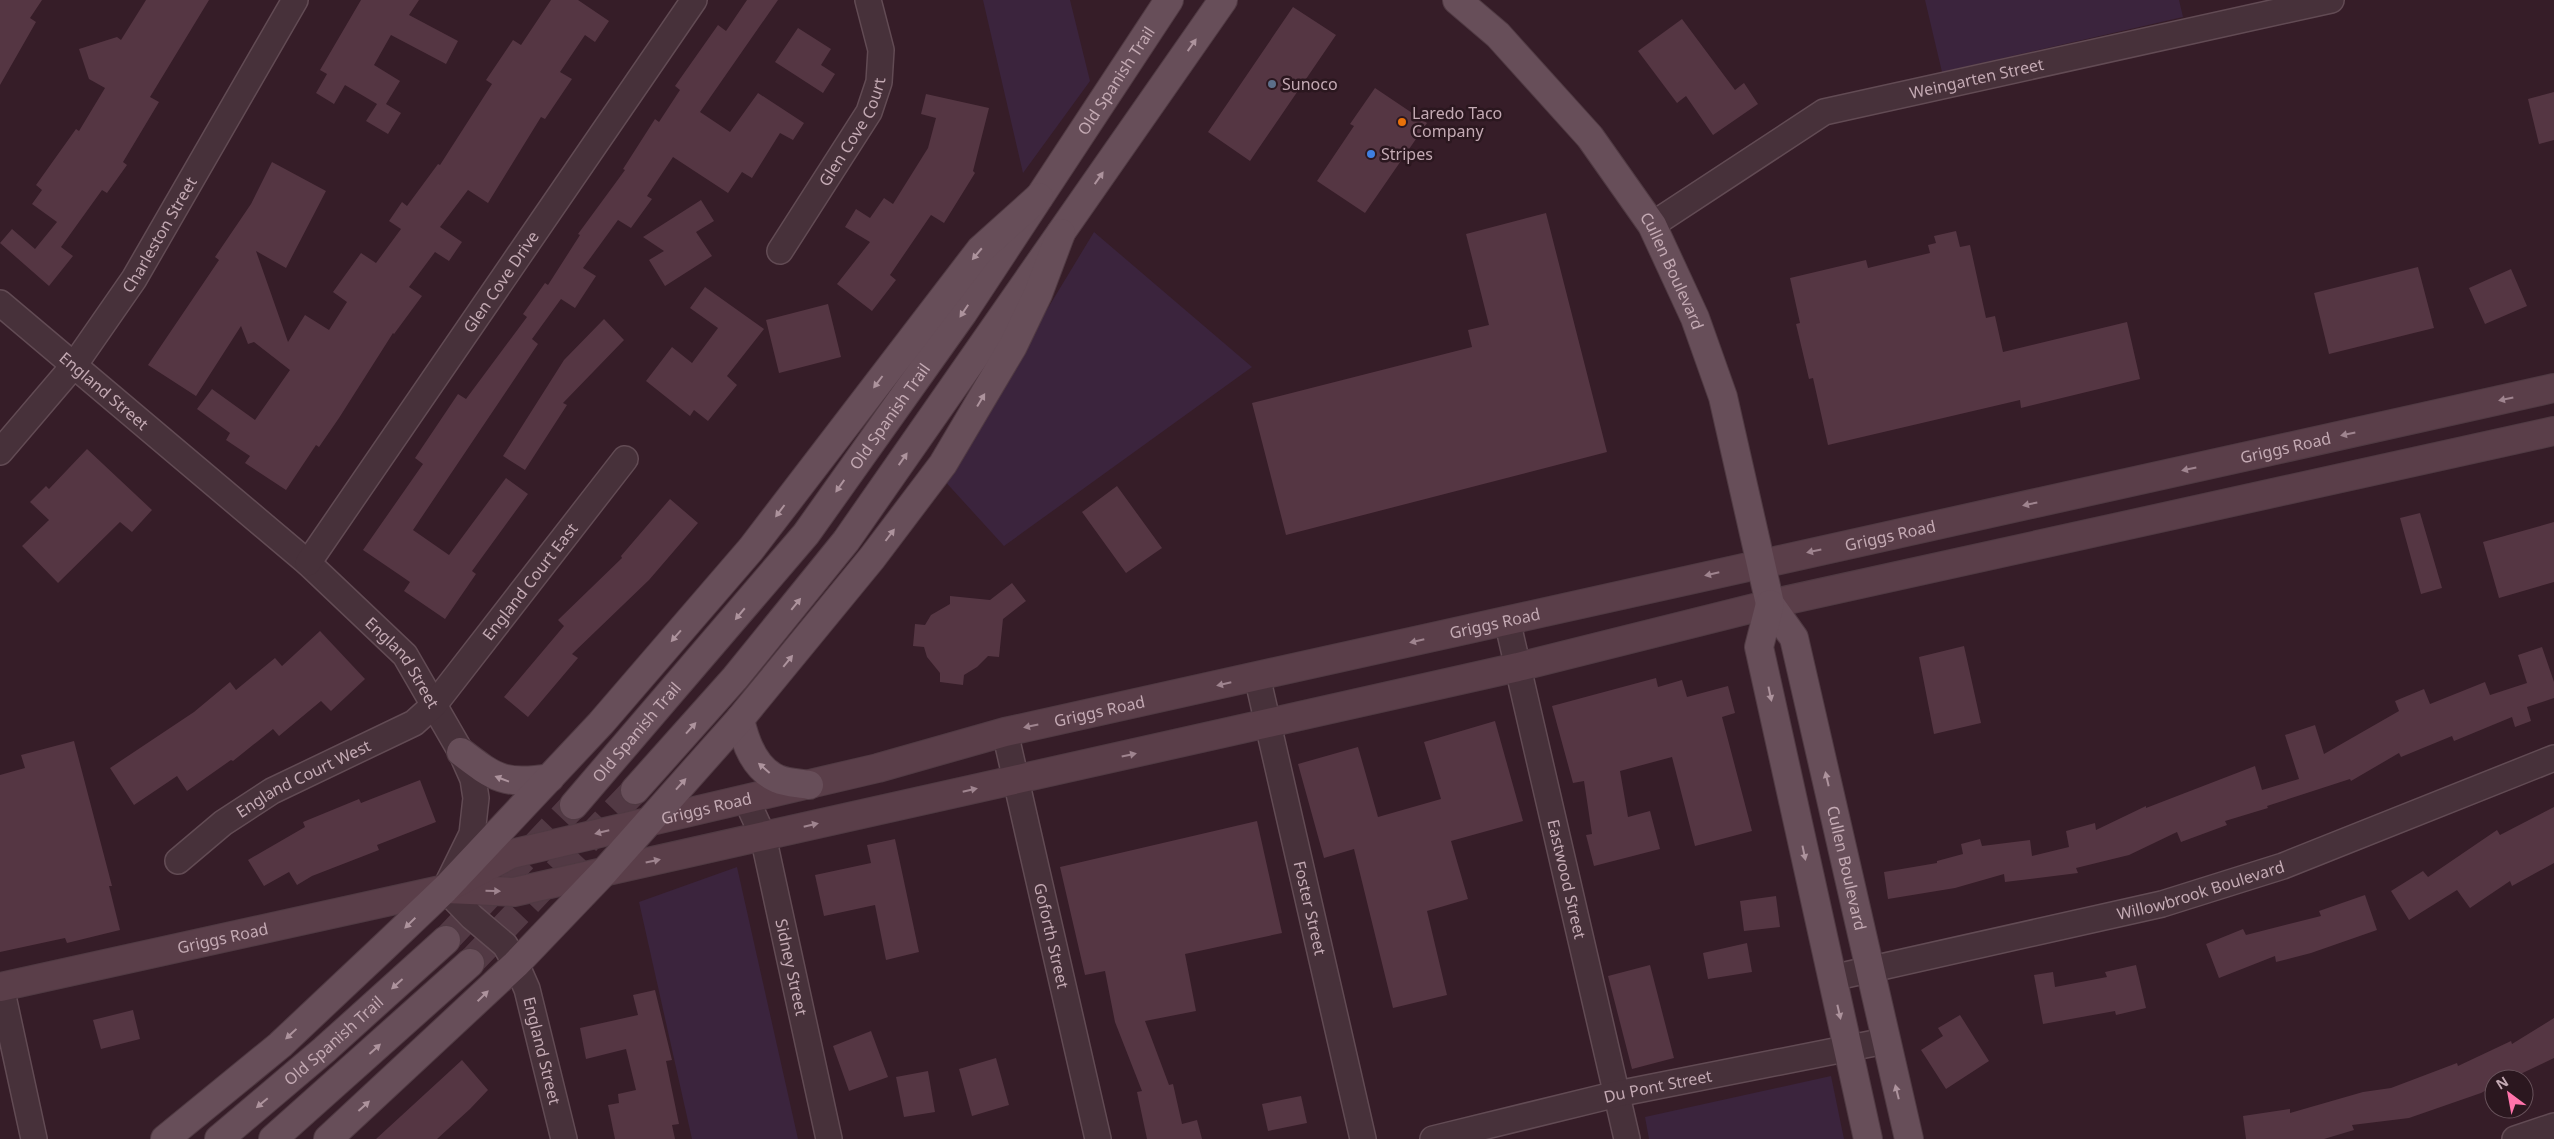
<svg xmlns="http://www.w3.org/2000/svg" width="2554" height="1139" font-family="'Noto Sans',sans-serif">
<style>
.green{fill:#3b243d}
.building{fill:#553643}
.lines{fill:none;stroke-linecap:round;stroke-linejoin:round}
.primary-tunnel{stroke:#523944;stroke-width:28;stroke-dasharray:28 14;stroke-linecap:butt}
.street-casing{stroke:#624b54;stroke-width:28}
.secondary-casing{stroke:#503a43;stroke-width:30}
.primary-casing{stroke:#503a43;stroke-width:30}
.street{stroke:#47313a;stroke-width:25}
.secondary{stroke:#5a3e49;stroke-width:28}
.primary{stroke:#674e59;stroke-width:28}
.oneway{fill:#ad939d}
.oneway2{fill:#9f848f}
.service-dot{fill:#5c6f8a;stroke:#2b171f;stroke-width:2}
.food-dot{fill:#e8710a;stroke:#2b171f;stroke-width:2}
.shop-dot{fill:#3f7fe0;stroke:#2b171f;stroke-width:2}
.labels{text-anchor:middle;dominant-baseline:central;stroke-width:5;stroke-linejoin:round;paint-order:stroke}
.street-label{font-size:16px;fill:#c4aab4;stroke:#2b171f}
.poi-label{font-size:16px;fill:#c4aab4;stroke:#2b171f;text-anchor:start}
</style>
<rect width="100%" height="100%" fill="#361d28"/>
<path class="green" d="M983,0h87l20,81 -67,92z
M1925,0h254l4,17 -241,55z
M1094,232l158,135 -248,179 -62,-68 23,-33z
M737,867l61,272h-106l-53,-237z
M1831,1076l13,63h-195l-4,-22z"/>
<path class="building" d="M0,0h42l-12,18 6,4 -36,63z
M146,0h63l-59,97 9,5 -36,60 4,3 -20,28 -5,-3 -41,57 12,9 -24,30 -49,-43 12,-14 23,20 22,-27 -25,-18 10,-14 -6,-5 40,-56 3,2 26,-43 -16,-9 -10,-30 38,-12 4,3z
M361,0h58l-10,15 49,26 -12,23 -55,-29 -17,30 26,16 -14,23 15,9 -13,21 -22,-13 11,-17 -32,-19 -11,19 -18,-11 11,-19 -7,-4z
M551,0h27l31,21 -14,21 -10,-7 -25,37 12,7 -27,40 -4,-2 -53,86 -20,-13 -28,37 22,15 -13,19 -14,-9 -26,35 13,9 -28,38 -1,-1 -54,85 -20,29 -3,-2 -30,45 -41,-27 5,-7 -24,-16 4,-7 -33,-24 15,-20 43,31 35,-50 -36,-28 -6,2 -7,-18 -45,70 -48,-31 71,-105 -4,-3 36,-53 21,-42 54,29 -40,77 -30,-17 32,91 17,-27 24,15 18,-28 -14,-10 28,-39 15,10 25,-34 -12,-8 13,-19 5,4 31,-42 2,1 52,-81 -6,-4 27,-40 8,5z
M747,0h31l-78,112 30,20 28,-39 46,30 -11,17 -13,-7 -28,45 -10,-6 -14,21 -55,-36 -26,39 5,3 -21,29 -13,-8 -35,48 13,8 -21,32 -14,-9 -29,40 6,5 -125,186 36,25 57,-77 22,16 -56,77 4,3 -31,45 -41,-28 6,-9 -47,-32 60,-86 -8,-6 43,-64 8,5 61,-82 -4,-3 22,-31 3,2 32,-50 -2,-1 47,-64 -2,-1 32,-50 4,3 21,-32 -5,-4 43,-61 8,6z
M1293,7l43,28 -86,126 -42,-29z
M1682,19l53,71 9,-7 14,21 -45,31 -27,-39 -9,7 -39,-52z
M798,28l33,21 -10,16 14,9 -12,19 -48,-31z
M1375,88l52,35 -62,90 -48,-32 37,-55 -4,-2z
M2554,92v48l-15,4 -11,-45z
M926,94l63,14 -16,63 2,2 -31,50 -13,-8 -41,60 6,5 -24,31 -35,-27 33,-42 -25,-15 11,-18 14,9 14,-20 9,6 35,-56 8,-30 -15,-4z
M701,200l13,21 -18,11 16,24 -47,30 -16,-26 15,-9 -21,-14z
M1546,213l61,239 -321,83 -34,-132 220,-56 -4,-17 21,-5 -23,-91z
M1956,231l4,16 10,-2 16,73 9,-2 8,36 124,-30 13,57 -119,29 -1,-8 -192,45 -15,-67 -4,1 -13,-55 4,-1 -10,-45 76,-18 2,8 62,-15 -2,-8 8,-2 -2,-7z
M2418,267l16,61 -105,26 -15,-61z
M2511,269l16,37 -42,18 -16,-36z
M705,287l59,42 -37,47 10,9 -29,36 -14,-11 -4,6 -44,-35 26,-34 20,16 26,-35 -28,-20z
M828,304l13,53 -62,16 -13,-53z
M604,319l20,21 -61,63 4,2 -42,65 -22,-14 61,-96z
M87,449l65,61 -20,22 -12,-10 -62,61 -36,-37 27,-26 -19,-18 16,-16 3,3z
M1117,486l45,62 -36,25 -44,-61z
M670,499l28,24 -49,57 -77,74 6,4 -50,59 -24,-20 60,-71 -6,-6 64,-62 -1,-2z
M2420,513l22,75 -21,6 -21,-76z
M2554,522v60l-55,16 -16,-56z
M1012,583l14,18 -23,18 -4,38 -11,-1 -11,11 -13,8 -1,10 -23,-3v-9l-13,-16 -3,-10 -11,-1 2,-22 10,1 6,-10 19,-11v-8l40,4z
M320,631l45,48 -34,32 -10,-10 -42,35 -6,-7 -40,32 -2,-1 -44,31 -10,-15 -43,29 -24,-37 84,-56 36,-30 6,8 39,-32 7,8z
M1964,646l17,77 -47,11 -15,-77z
M2542,647l12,35v16l-27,9 4,14 -16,6 -3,-10 -58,24 -2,-5 -51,21 -2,-4 -48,28 -1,-2 -83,27 1,2 -43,13 2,4 -46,17 -4,-10 -48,23 -53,13 2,5 -73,9 -1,-8 -49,14 -67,11 -4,-27 53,-9v-2l26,-7 -2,-10 19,-5 2,7 48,-6 2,16 37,-9 -3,-16 29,-8 1,7 50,-24v2l109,-42 7,24 37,-11 -14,-44 30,-10 9,29 75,-43 -4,-10 29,-12 6,15 55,-22 5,13 37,-12 -9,-28z
M1656,678l2,9 24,-7 5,17 41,-11 7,27 -13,4 30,114 -57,15 -23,-89 -52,14 8,46 22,-6 10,38 -66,17 -8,-31 6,-1 -8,-53 -11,2 -21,-77z
M1495,721l28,100 -72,20 17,58 -41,12 20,84 -54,13 -39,-159 -30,9 -26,-94 60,-17 20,70 63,-18 -17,-57z
M74,741l38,145h-3l11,44 -53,13 -2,-5 -65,14v-177l25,-7 -4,-13z
M420,780l16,42 -59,23 2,5 -67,26 -15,9 -8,-13 -25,14 -16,-26 57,-33 -2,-5 56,-23 2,4z
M2554,807v56l-42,23 -2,-5 -40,27 -13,-18 -48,30 -18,-29 32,-20 5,6 69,-47 3,5z
M1257,821l25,112 -97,21 11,57 -51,10 24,64 4,-1 9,40 15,-4 5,19h-55l-10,-47 5,-1 -27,-69 -10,-51 -20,4 -25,-108z
M895,839l24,113 -33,8 -11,-55 -51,11 -9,-41 56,-12 -4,-18z
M2365,895l12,35 -66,23 -35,9 -1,-6 -56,22 -13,-34 37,-15 3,6 75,-19 -2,-5z
M1776,896l4,31 -36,4 -4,-30z
M1747,943l5,29 -44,7 -5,-26z
M1650,965l24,93 -42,11 -24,-93z
M2136,965l10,43 -30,7 -1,-4 -72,13 -9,-49 19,-3 2,15 52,-10 -2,-5z
M655,990l17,70 -6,1 13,63 -7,1 3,14h-60l-7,-34 11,-2 -1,-9 18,-4 -10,-41 -40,10 -6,-31 58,-13 -5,-20z
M133,1010l7,29 -39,10 -8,-29z
M1960,1015l29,46 -43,28 -25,-39 22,-14 -5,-8z
M2554,1018v40l-44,21h-16v7l-13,7 -72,25 -57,7 2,5 -30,9h-78l-3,-23 47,-7v4l73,-21 28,-4 66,-25 1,3 53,-25 1,3z
M871,1031l17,46 -39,14 -16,-45z
M996,1058l13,47 -37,11 -13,-47z
M462,1060l26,30 -18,19 -33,30h-61z
M928,1071l7,41 -31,5 -8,-40z
M1301,1096l6,27 -39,8 -6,-27z"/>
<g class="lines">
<path class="primary-tunnel" d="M446,940l128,-135
M470,963l165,-173"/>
<defs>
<g id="street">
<path id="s1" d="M1652,225l172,-113 507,-112"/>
<path id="s2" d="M780,251l89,-139 10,-30 2,-32 -13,-50"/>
<path id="s3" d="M0,303l308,260 97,92 56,97 12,27 3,19 -4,36 -27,55 27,28 33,28 11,19 11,25 37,150"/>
<path id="s4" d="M0,452l75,-88 59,-85 161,-279"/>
<path id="s5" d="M308,563l386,-563"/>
<path id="s6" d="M1507,620l120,519"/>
<path id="s7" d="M1257,676l106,463"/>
<path id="s8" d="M1005,732l93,407"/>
<path id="s9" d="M746,799l17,37 66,303"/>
<path id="s10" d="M178,861l45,-38 49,-32 142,-68 20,-18 191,-246"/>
<path id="s11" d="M1832,978l330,-74 121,-38 271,-108"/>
<path d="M1,987l33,152"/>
<path id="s12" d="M1433,1139l184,-45 268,-53"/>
<path d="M2515,1139l39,-13"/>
</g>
<g id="secondary">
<path d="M446,889l68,3 1004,-225 252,-63 784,-173"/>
<path id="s13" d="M0,987l445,-98 66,-35 367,-86 127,-36 1549,-344"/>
</g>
<g id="primary">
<path id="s14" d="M1457,0l41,35 92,102 62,88 43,93 28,79 47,207 24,34 115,501"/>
<path d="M1770,604l-11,43 109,492"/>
<path d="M740,719c5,23 14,50 38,60 9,4 21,4 31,6"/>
<path d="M461,752c35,27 44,33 89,26"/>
<path d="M635,790l100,-112 111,-137 377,-541"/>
<path id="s15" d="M574,805l232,-271 157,-221 206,-313"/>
<path d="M165,1139l115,-94 104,-98 61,-58 156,-166 150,-174 229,-299 59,-53"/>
<path id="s16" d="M219,1139l105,-89 122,-110"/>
<path d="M273,1139l197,-176"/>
<path d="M328,1139l188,-175 89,-93 135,-152 132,-161 71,-94 70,-118 25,-52 23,-61"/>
</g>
</defs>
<use href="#street" class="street-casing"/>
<use href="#secondary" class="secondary-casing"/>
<use href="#primary" class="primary-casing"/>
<use href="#street" class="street"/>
<use href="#secondary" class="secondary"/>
<use href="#primary" class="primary"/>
</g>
<defs><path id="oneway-solid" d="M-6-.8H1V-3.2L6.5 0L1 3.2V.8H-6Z" transform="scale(1.25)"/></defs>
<g class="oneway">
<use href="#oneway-solid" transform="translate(1192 45) rotate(-55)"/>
<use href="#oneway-solid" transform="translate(1099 178) rotate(-55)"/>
<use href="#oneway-solid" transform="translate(977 254) rotate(130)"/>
<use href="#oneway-solid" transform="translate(964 311) rotate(124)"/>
<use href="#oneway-solid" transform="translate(878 382) rotate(127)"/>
<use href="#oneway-solid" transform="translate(981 400) rotate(-59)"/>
<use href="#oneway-solid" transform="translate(903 459) rotate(-55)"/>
<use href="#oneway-solid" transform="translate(840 486) rotate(125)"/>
<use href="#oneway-solid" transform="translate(780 511) rotate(127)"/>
<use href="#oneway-solid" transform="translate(890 535) rotate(-53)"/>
<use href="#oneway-solid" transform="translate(796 604) rotate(-51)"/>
<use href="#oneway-solid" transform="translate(740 614) rotate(130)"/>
<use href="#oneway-solid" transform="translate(676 636) rotate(131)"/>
<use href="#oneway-solid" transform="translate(788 661) rotate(-51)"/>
<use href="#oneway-solid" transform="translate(1770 694) rotate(78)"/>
<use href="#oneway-solid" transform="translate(691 728) rotate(-48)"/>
<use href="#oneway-solid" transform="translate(764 768) rotate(-139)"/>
<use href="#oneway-solid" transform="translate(502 779) rotate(-159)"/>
<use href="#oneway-solid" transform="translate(1827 779) rotate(-103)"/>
<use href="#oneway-solid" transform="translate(681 784) rotate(-48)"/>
<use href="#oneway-solid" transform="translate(1804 853) rotate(78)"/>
<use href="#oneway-solid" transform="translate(410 923) rotate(136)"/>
<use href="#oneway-solid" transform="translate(397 984) rotate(138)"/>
<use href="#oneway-solid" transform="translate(483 996) rotate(-44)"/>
<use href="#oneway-solid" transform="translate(1839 1012) rotate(77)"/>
<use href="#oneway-solid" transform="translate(291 1034) rotate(137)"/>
<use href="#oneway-solid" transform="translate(375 1049) rotate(-42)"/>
<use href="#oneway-solid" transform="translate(1897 1092) rotate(-104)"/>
<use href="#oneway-solid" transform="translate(262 1103) rotate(140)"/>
<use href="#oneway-solid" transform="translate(364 1106) rotate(-42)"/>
</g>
<g class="oneway2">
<use href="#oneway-solid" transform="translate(2506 399) rotate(168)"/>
<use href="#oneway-solid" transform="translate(2348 434) rotate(168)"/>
<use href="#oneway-solid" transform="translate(2189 469) rotate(168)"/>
<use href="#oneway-solid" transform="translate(2030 504) rotate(168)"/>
<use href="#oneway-solid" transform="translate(1814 551) rotate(168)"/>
<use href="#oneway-solid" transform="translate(1712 574) rotate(167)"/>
<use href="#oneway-solid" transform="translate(1417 641) rotate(167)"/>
<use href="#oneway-solid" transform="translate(1224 684) rotate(167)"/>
<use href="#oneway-solid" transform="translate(1031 726) rotate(168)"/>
<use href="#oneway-solid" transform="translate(1129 755) rotate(-12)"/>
<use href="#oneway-solid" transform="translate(970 790) rotate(-13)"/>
<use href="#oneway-solid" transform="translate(811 825) rotate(-13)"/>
<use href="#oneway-solid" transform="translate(602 832) rotate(166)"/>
<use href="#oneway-solid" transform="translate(653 861) rotate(-12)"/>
<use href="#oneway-solid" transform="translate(493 891) rotate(2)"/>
</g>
<circle class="service-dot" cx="1272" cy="84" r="5"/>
<circle class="food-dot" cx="1402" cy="122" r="5"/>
<circle class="shop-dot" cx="1371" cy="154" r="5"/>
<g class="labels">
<g class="street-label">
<text stroke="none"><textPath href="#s1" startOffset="362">Weingarten Street</textPath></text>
<text stroke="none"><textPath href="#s15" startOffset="906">Old Spanish Trail</textPath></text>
<text stroke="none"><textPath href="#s2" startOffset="140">Glen Cove Court</textPath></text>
<text stroke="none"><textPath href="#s4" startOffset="270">Charleston Street</textPath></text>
<text stroke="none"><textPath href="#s14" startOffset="349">Cullen Boulevard</textPath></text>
<text stroke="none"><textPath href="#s5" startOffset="341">Glen Cove Drive</textPath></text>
<text stroke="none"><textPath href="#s3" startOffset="136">England Street</textPath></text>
<text stroke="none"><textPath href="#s15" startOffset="501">Old Spanish Trail</textPath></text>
<text stroke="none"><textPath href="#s13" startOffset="2351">Griggs Road</textPath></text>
<text stroke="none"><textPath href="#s13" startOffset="1946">Griggs Road</textPath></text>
<text stroke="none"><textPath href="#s10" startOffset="458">England Court East</textPath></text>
<text stroke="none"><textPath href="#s13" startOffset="1541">Griggs Road</textPath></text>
<text stroke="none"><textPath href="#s3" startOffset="541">England Street</textPath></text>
<text stroke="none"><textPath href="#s13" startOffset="1136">Griggs Road</textPath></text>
<text stroke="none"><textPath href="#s15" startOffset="96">Old Spanish Trail</textPath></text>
<text stroke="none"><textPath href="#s10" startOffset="151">England Court West</textPath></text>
<text stroke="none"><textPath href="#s13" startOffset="731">Griggs Road</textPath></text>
<text stroke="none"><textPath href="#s14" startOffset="975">Cullen Boulevard</textPath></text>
<text stroke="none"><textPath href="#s6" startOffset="266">Eastwood Street</textPath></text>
<text stroke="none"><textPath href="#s11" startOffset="379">Willowbrook Boulevard</textPath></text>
<text stroke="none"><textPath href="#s7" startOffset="238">Foster Street</textPath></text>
<text stroke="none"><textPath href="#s8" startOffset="209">Goforth Street</textPath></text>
<text stroke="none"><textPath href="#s13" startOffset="228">Griggs Road</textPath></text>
<text stroke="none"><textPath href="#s9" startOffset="175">Sidney Street</textPath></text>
<text stroke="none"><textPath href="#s16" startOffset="151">Old Spanish Trail</textPath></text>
<text stroke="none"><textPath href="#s3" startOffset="990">England Street</textPath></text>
<text stroke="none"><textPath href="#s12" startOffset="231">Du Pont Street</textPath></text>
</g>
<g class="poi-label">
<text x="1282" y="84">Sunoco</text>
<text x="1412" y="113">Laredo Taco<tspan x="1412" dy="18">Company</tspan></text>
<text x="1381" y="154">Stripes</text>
</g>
</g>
<g transform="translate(2509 1094) rotate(328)"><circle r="24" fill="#2b171f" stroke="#68525b"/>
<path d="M0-4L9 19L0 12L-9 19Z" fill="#ff74ab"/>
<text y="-8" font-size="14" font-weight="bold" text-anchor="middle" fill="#c4aab4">N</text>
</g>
</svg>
